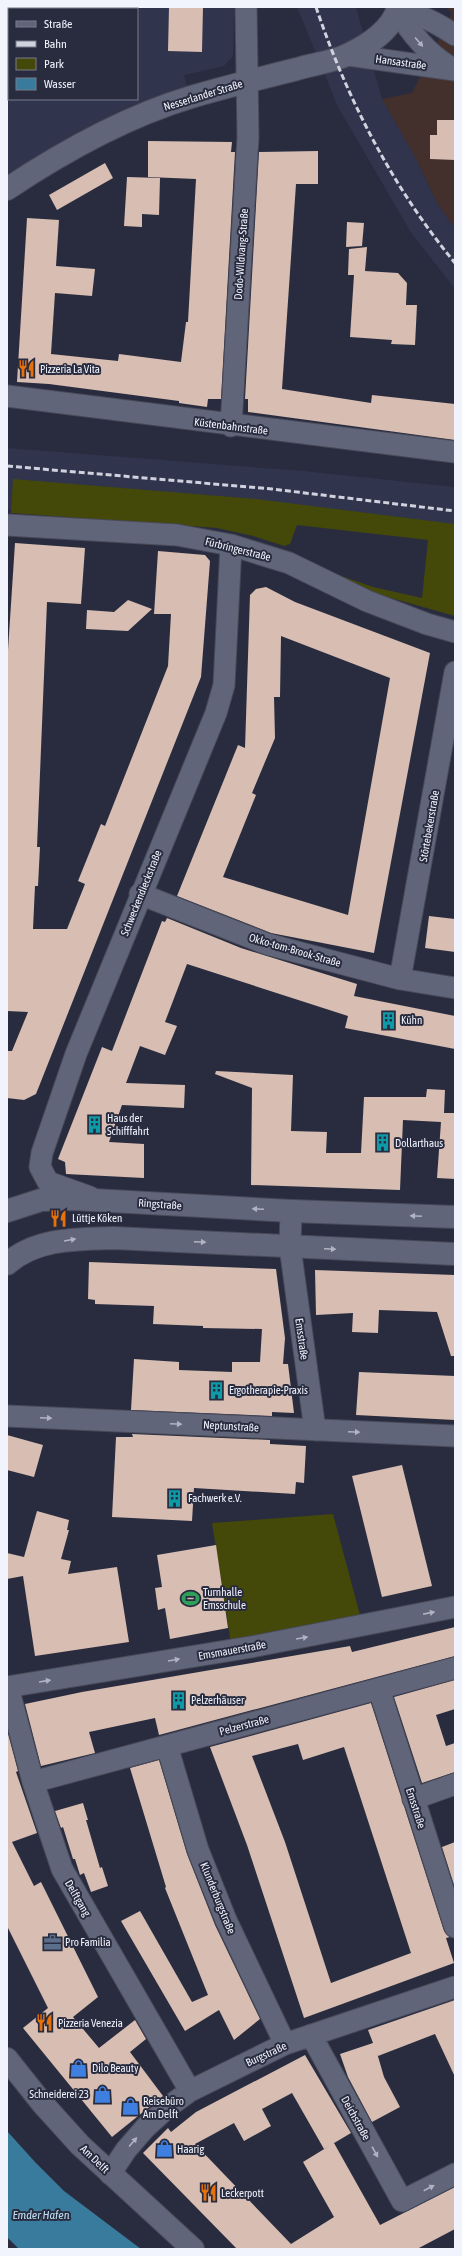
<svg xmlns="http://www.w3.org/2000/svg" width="462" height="2256" font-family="'Asap Condensed',sans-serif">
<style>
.commercial{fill:#43302c}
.built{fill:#30344d;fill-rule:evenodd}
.green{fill:#444808}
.water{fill:#397b9c}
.building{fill:#d7bdb2;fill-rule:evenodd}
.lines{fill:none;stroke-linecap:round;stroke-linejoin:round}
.street-casing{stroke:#484a59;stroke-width:23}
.secondary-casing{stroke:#484a59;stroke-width:24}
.street{stroke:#60657a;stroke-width:21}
.secondary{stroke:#60657a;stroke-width:22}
.rail{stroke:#d0d2de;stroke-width:3;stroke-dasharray:6 3;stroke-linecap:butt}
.oneway{fill:#b0b3c2}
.labels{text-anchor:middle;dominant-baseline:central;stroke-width:4;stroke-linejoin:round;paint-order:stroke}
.street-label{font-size:11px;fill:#f1f3fd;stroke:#292c3f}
.poi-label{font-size:11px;fill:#f1f3fd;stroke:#292c3f;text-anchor:start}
.water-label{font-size:12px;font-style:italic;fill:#bde0f3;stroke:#292c3f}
</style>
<rect width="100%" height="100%" fill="#292c3f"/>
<path class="commercial" d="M446,7h9v222l-18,-26 -21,-44 -34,-60 30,-6 40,-80z"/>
<path class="built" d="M7,7h227l-1,49 -9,10 -40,9 6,23 -183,91zM9,9h128v90h-128z
M297,7h59l26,92 34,60 21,44 18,26v60l-45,-58 -72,-124z
M7,448l297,23 151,16v41l-396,-15 -52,-4z"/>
<path class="green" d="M13,479l243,20 199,25v92l-82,-23 -66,-29 66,23 49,11 6,-58 -131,-15 -7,19 -6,2 -31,-10 -36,-8 -206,-15z
M333,1514l30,112 -131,24 -20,-127z"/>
<path class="water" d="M7,2131l28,31 29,29 77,58h-122l-12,-12z"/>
<path class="building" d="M169,7h34l-1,45 -34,-1z
M437,120h18v40l-25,-1v-24h7z
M148,141l84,1 -1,10h4l-14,247h-13l-1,8 -28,-4v-2l-130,-17 -32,-2 10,-164 32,2 -3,46 39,3 -3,27 -37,-3 -4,61 67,7 1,-7 62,8 5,-40h2l8,-143 -48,-2z
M318,151v33h-22l-14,205 89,14 1,-8 83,9v36l-207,-28v-13h-3l14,-247z
M105,163l8,15 -56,32 -8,-15z
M127,177l33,1 -1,37 -17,-1v13l-18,-1z
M347,222l17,1 -2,23 -16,1z
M367,247l-2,24 33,2 9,10 -1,22h11l-2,40 -24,-1 1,-4 -42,-3 4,-62h-6l1,-26z
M15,543l70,5 -4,56 -34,-2 -10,245h3l-2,39h-3l-2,43h34l18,-45 -7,-3 23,-57 4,2 63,-160 3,-52h-17l4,-63 47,4 5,6 -9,116 -165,417 -12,6 -17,-2v-47h5l16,-39 -21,-1v-346z
M266,587l29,15 135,51 -56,300 -103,-20 -94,-37 61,-151 7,3 5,-153 6,-6zM281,636l109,42 -42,237 -125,-38 33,-82 -4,-2 23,-55 -1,-41h6z
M128,600l24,9 -24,22 -42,-2 1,-19 27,2z
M429,916l26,3v33l-30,-4z
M167,918l74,30 116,36 -3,12 101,20v33l-110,-21 3,-12 -161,-52 -22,58 12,4 -12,29 -25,-9 -14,37 59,2 -1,23 -62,-3 -13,37 35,2v34l-78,-4 -1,-12 -7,-3 44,-112 10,4 50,-130 3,1z
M216,1071l77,4 -2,56 36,1 -1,21h35l3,-56h62l1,-8 18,1 -1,23h11v66l-18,-1 4,-56 -38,-2 -3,70 -149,-5 1,-97 -37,-14z
M89,1262l187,7 9,69 -2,26h5l6,49 -22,-1v4l-141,-6 3,-51 45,3v8l53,2v-10h28l2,-33 -59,-1v-2l-50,-2 1,-18 -59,-2v-4l-7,-1z
M315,1270l140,5v81h-4l-14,-44 -58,-2 -1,23 -26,-1 1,-19 -37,2z
M359,1372l96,4v44l-99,-5z
M132,1434l138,6v4l36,2 -2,37 -8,-1 -1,12 -101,-6 -2,33 -80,-4 4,-80h17z
M7,1435l36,10 -9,32 -27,-7z
M402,1465l30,121 -50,11 -30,-121z
M37,1511l32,9 -2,10h2l-8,29 10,2 -3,13 49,-7 12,75 -94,14 -12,-80 -16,3v-26l17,4z
M216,1545l12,83 -58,11 -5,-31 -7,2 -3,-22 7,-1 -5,-32z
M455,1627v29l-296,79 -4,-17 -66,14 6,21 -54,13 -16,-62 57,-12 268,-46 2,6z
M455,1680v29l-19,6 10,31 9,-3v29l-33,11 -28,-86z
M371,1703l73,228 6,6 -4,1 8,25 -150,55 -57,-173 -37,-98zM298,1744l5,16 41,-13 67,206 -80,30 -46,-141 -33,-86z
M7,1730l11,41 -2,1 21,61 -25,9 22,44 7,-4 57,115 -25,20 26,31 36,-28 11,19 -16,13 33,44 -51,41 -89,-109 25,-20 -41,-82z
M159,1760l28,94 28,71 45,94 -26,21 -15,-30 -34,21 -64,-110 19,-10 52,91 16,-7 -43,-107 1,-1 -36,-119z
M83,1803l5,17h-2l14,48 2,-1 6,19 -17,6 -7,-19 -4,2 -5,-16h-2l-10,-32 -2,1 -6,-17z
M455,1842v46l-13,-41z
M455,2000v77l-20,-43 -57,22 -1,-3 7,24 16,30 -28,15 -24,-45 -8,-23 33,-11 -5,-13z
M305,2055l46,78 -27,16 -32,-56 -30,16 9,17 -27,15 -10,-18 -39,21 96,100 43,-27 -31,-55 31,-19 46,82 75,-38v42l-38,20h-180l-94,-96 25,-25 3,4 25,-20z"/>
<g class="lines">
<defs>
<path id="street" d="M397,10c14,24 30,43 53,57
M397,10c23,4 40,13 58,25
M7,29l1,-22
M348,55l107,15
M7,396l448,56
M231,426l17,-289 -2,-130
M7,525l170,10 54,10 58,18 78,38 60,23 28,8
M140,894l127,50 133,35 55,9
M400,979l55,-307
M90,1197l-42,-15 -8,-15 2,-14 34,-99 140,-341 8,-28 7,-140
M291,1211l-1,36 25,183
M7,1416l448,20
M7,1687l249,-41 199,-39
M8,1687l25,95 29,87 128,222
M379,1689l76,238
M167,1746l31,104 28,70 59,124
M33,1782l422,-114
M413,1799l42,-15
M311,2035l91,166 53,-27
M110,2174l16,-24 19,-22 23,-21 22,-16 95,-47 170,-57"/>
<path id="secondary" d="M7,189c57,-38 118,-72 184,-92 35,-10 70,-19 106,-28 17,-5 36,-7 52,-15 19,-9 44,-25 49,-47
M7,1211l34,-11 34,-1 216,12 164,6
M7,1264c29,-26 70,-25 107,-26l341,16
M7,2059l35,44 38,42 113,104"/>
</defs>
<use href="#street" class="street-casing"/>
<use href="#secondary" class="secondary-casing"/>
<use href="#street" class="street"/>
<use href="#secondary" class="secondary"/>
<path class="rail" d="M316,7c31,92 77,181 139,256
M7,466l265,23 183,22"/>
</g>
<defs><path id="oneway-solid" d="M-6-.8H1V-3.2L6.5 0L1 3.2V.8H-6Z"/></defs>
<g class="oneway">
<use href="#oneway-solid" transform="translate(419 42) rotate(49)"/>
<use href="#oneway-solid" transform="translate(258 1209) rotate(-177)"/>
<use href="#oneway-solid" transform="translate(416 1216) rotate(-178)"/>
<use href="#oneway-solid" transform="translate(70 1240) rotate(-10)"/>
<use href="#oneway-solid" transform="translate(200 1242) rotate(3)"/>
<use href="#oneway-solid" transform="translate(330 1249) rotate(2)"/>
<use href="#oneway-solid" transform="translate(46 1418) rotate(3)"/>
<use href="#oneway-solid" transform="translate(176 1424) rotate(3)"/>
<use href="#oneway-solid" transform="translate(354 1432) rotate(2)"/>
<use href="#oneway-solid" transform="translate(429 1613) rotate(-11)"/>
<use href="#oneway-solid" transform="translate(302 1638) rotate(-10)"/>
<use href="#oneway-solid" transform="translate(174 1660) rotate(-10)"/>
<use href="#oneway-solid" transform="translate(45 1681) rotate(-9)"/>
<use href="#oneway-solid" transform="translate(133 2142) rotate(-49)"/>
<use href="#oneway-solid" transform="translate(375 2152) rotate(61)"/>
<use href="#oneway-solid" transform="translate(429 2188) rotate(-27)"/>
</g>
<defs>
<symbol id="restaurant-bare" viewBox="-9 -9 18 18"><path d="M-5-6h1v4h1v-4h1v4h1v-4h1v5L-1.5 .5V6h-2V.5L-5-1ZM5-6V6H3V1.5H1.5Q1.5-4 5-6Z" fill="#e8710a" stroke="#292c3f" stroke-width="2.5" paint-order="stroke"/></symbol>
<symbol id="building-bare" viewBox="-9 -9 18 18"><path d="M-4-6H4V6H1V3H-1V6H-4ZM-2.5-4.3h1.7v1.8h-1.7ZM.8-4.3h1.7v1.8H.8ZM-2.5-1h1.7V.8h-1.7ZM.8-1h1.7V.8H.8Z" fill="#0f9aa8" stroke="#292c3f" stroke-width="2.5" paint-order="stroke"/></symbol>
<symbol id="stadium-bare" viewBox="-9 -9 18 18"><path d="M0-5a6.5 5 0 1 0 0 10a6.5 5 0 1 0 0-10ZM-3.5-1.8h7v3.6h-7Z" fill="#2e9e5b" stroke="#292c3f" stroke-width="2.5" paint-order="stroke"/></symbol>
<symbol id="office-bare" viewBox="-9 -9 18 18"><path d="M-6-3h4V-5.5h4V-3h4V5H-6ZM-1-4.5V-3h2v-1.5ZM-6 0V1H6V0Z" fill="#5c6f8a" stroke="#292c3f" stroke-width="2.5" paint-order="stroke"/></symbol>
<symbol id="shop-bare" viewBox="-9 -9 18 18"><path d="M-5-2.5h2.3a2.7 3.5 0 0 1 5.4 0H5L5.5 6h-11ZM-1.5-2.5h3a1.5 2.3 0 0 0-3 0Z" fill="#3f7fe0" stroke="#292c3f" stroke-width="2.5" paint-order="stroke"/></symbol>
</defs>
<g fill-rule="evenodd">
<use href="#restaurant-bare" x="14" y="356" width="25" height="25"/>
<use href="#building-bare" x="376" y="1008" width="25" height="25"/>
<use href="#building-bare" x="82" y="1112" width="25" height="25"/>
<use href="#building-bare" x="370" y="1130" width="25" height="25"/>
<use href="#restaurant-bare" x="46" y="1206" width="25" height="25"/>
<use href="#building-bare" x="204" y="1378" width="25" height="25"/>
<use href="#building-bare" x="162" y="1486" width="25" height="25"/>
<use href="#stadium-bare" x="178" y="1586" width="25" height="25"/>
<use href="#building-bare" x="166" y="1688" width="25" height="25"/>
<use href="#office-bare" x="40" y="1930" width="25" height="25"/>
<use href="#restaurant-bare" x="32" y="2010" width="25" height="25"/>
<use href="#shop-bare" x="66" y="2056" width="25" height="25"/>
<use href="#shop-bare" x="90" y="2082" width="25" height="25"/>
<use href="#shop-bare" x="118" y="2094" width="25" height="25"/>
<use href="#shop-bare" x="152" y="2136" width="25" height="25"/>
<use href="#restaurant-bare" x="196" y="2180" width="25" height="25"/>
</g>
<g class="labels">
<g class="street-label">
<text transform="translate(401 62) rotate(8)">Hansastraße</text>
<text transform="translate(203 95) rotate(-17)">Nesserlander Straße</text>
<text transform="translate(241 254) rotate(-86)">Dodo-Wildvang-Straße</text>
<text transform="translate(231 426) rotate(7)">Küstenbahnstraße</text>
<text transform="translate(238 549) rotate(14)">Fürbringerstraße</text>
<text transform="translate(429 826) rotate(-80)">Störtebekerstraße</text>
<text transform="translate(141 893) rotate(-68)">Schweckendieckstraße</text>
<text transform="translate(295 950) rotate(16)">Okko-tom-Brook-Straße</text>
<text transform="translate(160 1204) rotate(4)">Ringstraße</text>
<text transform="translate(302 1339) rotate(82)">Emsstraße</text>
<text transform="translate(231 1426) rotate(3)">Neptunstraße</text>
<text transform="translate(232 1650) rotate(-10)">Emsmauerstraße</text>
<text transform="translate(244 1725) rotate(-15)">Pelzerstraße</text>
<text transform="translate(416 1808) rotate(72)">Emsstraße</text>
<text transform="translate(78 1898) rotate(60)">Delftgang</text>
<text transform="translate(218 1898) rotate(68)">Klunderburgstraße</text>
<text transform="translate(266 2054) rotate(-25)">Burgstraße</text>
<text transform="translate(356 2118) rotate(61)">Deichstraße</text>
<text transform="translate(95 2159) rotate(44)">Am Delft</text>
</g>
<g class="poi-label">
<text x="40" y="369">Pizzeria La Vita</text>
<text x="401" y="1020">Kühn</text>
<text x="107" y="1118">Haus der<tspan x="107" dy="13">Schifffahrt</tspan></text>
<text x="395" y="1143">Dollarthaus</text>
<text x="72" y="1218">Lüttje Köken</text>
<text x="229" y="1390">Ergotherapie-Praxis</text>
<text x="188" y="1498">Fachwerk e.V.</text>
<text x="203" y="1592">Turnhalle<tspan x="203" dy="13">Emsschule</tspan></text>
<text x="191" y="1700">Pelzerhäuser</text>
<text x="65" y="1942">Pro Familia</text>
<text x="58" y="2023">Pizzeria Venezia</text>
<text x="92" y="2068">Dilo Beauty</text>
<text x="89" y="2094" text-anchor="end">Schneiderei 23</text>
<text x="143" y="2101">Reisebüro<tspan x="143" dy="13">Am Delft</tspan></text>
<text x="177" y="2149">Haarig</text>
<text x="221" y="2193">Leckerpott</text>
</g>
<g class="water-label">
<text x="41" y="2215">Emder Hafen</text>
</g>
</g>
<rect width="462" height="2256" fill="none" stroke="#f1f3fd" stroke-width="16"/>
<rect x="8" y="8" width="130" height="92" fill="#292c3f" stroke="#797c8b"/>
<rect x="16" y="21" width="20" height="6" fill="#60657a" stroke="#797c8b"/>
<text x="44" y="28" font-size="12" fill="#f1f3fd">Straße</text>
<rect x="16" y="41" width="20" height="6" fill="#d0d2de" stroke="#797c8b"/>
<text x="44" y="48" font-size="12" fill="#f1f3fd">Bahn</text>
<rect x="16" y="58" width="20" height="12" fill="#444808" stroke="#797c8b"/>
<text x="44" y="68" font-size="12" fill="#f1f3fd">Park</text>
<rect x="16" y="78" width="20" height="12" fill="#397b9c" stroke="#797c8b"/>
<text x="44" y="88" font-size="12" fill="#f1f3fd">Wasser</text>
</svg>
